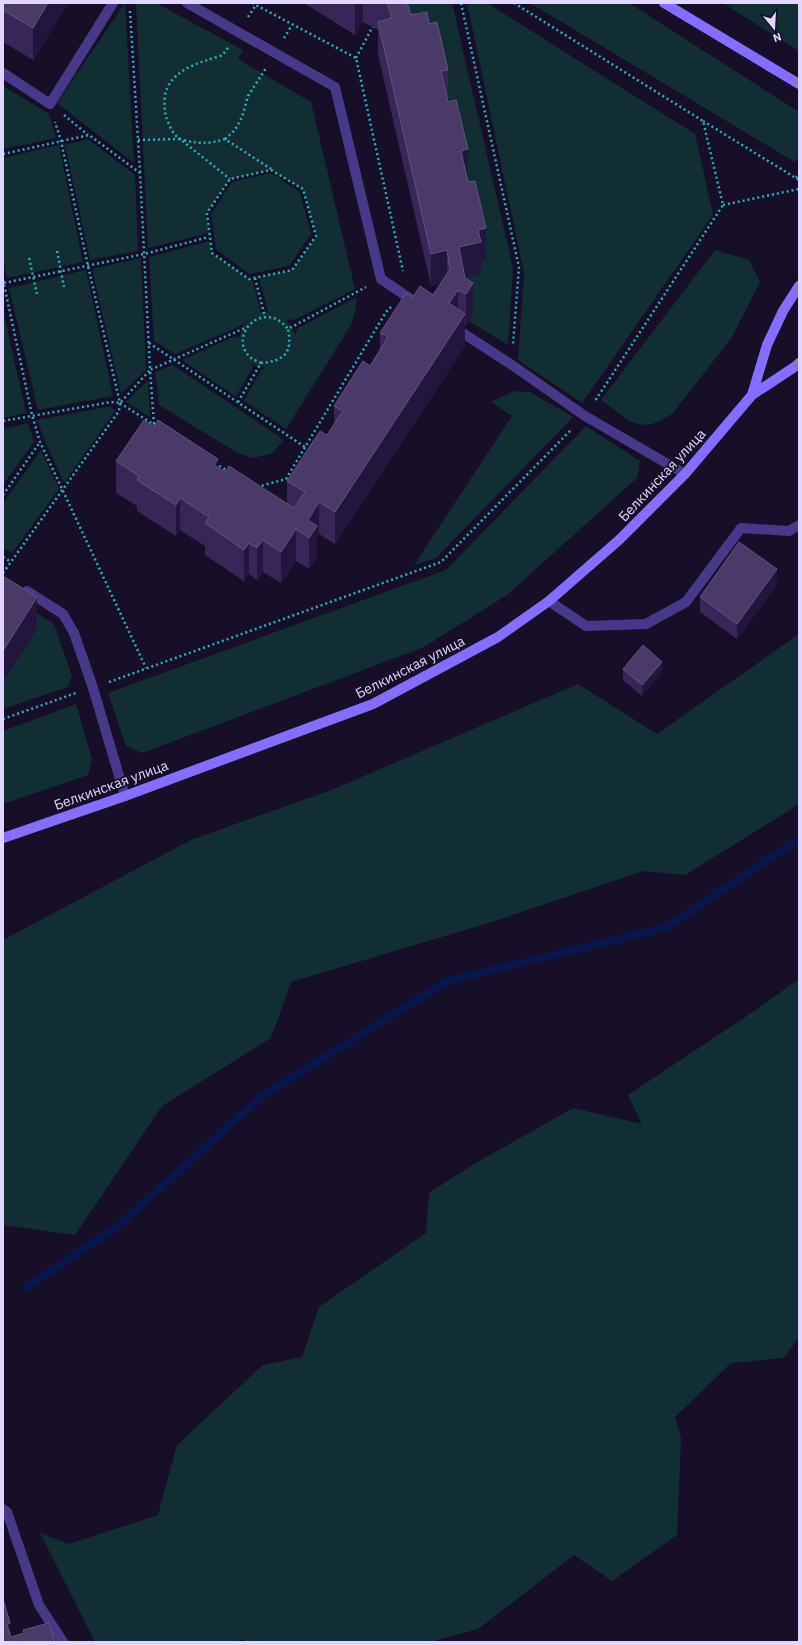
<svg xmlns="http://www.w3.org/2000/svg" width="802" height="1645" font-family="'IBM Plex Sans',sans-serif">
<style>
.green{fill:#122e32}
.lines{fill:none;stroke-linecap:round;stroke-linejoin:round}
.stream{stroke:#091647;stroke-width:8}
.path{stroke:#2caebd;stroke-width:2.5;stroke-dasharray:2 3;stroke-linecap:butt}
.service{stroke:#483988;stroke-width:10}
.secondary{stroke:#876dff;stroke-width:10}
.wall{fill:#382756}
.shaded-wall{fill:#23163c}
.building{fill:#4a3a68;stroke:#625280}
.labels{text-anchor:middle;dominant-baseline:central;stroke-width:3.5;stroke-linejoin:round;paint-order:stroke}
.street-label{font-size:14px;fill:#e1d6ff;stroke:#170f28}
</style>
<rect width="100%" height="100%" fill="#170f28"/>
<path class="green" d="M125,3l9,160 -77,-60z
M136,3h20l87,47 -5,9 73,43 44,187 -61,31 -8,-1 5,7 4,9 3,-7 59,-31 -2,14 -4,14 -65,104 -42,-28 17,-31 5,-2 -9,-2 -7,-4 3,5 -17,30 -54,-37 53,-24 4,2 5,-15 -6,4 -63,27 -21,-13 -5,-84 61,-16 2,12 41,28 7,28v3h8l-9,-35 33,-7 24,-34 -13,-46 -32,-20 -41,9 -23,34 2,20 -61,15z
M397,3h55l61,265 -5,77 -39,-24 -10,-42 19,-17 8,-2z
M467,3h20l208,131 18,81 -131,188 -64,-43 6,-87z
M530,3h99l170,109v44l-4,6z
M723,3h76v48z
M3,86l46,28 7,24 -53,11z
M88,139l47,36 3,76 -48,9 -25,-115z
M59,145l24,117 -76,16 -4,-20v-100z
M271,173l29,19 11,42 -22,32 -40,8 -33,-25 -5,-35 21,-32z
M715,250l34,10 11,22 -28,55 -59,76c-33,24 -44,7 -72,-13z
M141,258l5,112 -25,24 -29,-125z
M86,270l27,126 -75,14 -29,-122z
M3,309l23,104 -23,5z
M173,365l111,75 -13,14 -18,4 -17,-6 -77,-47 -4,-33z
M148,380l2,37 -24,-15z
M514,391l16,1 43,25 -137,141 -22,7 98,-149 -21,-14z
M111,406l4,5 -51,72 -19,-42 -8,-21z
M28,423l6,19 -31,43v-56z
M586,426l54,35 -3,17 -130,117 -83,52 -282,106 -16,-7 -18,-53 338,-123z
M41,450l18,39 -47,64 -9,-5v-45z
M3,591l51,33 18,52 -4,11 -65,22z
M799,634v169l-9,7 -105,65 -42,-4 -148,50 -204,61 -20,56 -109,68 -87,129 -72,-10v-285l188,-100 143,-51 244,-105 79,50z
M76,704l16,55 -4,16 -85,29v-73z
M799,980v357l-15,21 -53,5 -56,54 6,21 -4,97 -65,46 -38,-26 -96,74 -48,13h-181l-8,-3 -3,3h-143l-55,-109 29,11 89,-29 19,-70 86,-80 39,-8 17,-50 107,-74 3,-40 45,-29 99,-56 69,16 -14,-29 116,-77 52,-37z"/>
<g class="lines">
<path class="stream" d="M25,1288l94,-63 143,-129 185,-115 220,-54 132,-88"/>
<path class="path" d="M252,3l104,55 47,213
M461,3l58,264 -6,77
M514,3l189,118 20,84 -128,196
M130,11l10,161
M248,17l8,-12
M284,38l8,-13
M228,48c-2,2 -4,6 -6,7 -3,2 -10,3 -14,5 -18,5 -39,15 -43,35 -1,10 -1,18 3,27 3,7 7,16 15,18 17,4 26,4 42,-1l46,30
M356,58l18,-34
M64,115l24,20
M703,121l96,59
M225,139l10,-9 7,-13 6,-21 18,-28
M138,140l42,-1 50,40
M3,154l86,-19 51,38 10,197 -30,33 -9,-1 -108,19
M271,170l32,19 13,47 -24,34 -43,9 -37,-26 -5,-40 23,-34z
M796,178l3,-4
M723,205l76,-16
M57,251l7,36
M29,258l8,36
M255,278l10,39
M3,280l29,135 8,27 106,226
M4,283l140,-29 65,-17
M149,343l156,104
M261,363c-4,-2 -9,-4 -11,-6 -23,-22 14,-59 38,-28
M238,402l23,-39c23,-2 32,-10 27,-34l78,-42
M120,403l36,23
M154,424l-4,-54 97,-43
M215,463l14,9
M257,487l29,-8 100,-167 5,-5
M3,495l37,-53
M3,557l8,5
M3,573l116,-162 1,-8 -32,-137 -27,-125 -6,-19
M109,682l332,-120 131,-133
M3,719l73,-26"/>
<path class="service" d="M187,3l148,84 46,192 34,23
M3,73l47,31 63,-101
M455,328l57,37 73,51 100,58
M27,591l36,23 11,19 19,55 32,108
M549,601l37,25 60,-2 40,-22 55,-74 48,3 10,-6
M3,1509l4,3 32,93 24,37"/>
<path class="secondary" d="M664,3l135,81
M752,395l15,-50 16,-34 16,-25
M3,838l122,-42 248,-92 125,-67 51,-36 70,-61 66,-66 67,-79 44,-29 3,-3"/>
</g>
<path class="wall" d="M3,3h65l-35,57 -30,-18z
M304,3h103l4,12 18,9 19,46v32l20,78 18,80 -5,1v13l-16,3 8,38 -8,11v20l-130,198 -16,-10 -2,3v21l-8,11 -13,-8 -15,22 -18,-11 -6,8 -8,-6 -5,7 -39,-26v-9l-25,-16 -4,6 -39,-25v-5l-21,-13v-32l102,6 7,5 62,32v-23l40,-46 7,-11v-18l36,-40 10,-17v-16l33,-36 20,-2 8,-12 -10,3 -53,-232v-24l-15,-8 -8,13z
M777,585l-40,54 -37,-27v-15z
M623,669l39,3 -20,24 -19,-16z"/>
<path class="shaded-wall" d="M48,3h20l-35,57v-32z
M355,3h8v19l-8,13z
M468,149v32l-7,-30z
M486,228v32l-5,1v13l-22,5v-32l19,-17z
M447,250v32l-16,4v-32z
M473,283v32l-7,11v-32z
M458,290v31l-9,-18z
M465,314v32l-130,198v-32z
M218,459v32l-4,-26z
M180,498v32l-4,6v-31z
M319,502v32l-2,3v21l-8,11v-31l-1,-18z
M296,529v32l-15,22v-31z
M263,540v32l-6,8v-32z
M249,543v31l-5,7v-31z
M777,569v16l-40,54v-15z
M37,597v32l-34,53v-31z
M662,662v10l-20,24v-11z
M4,1571v36l-1,20v-55z
M10,1623v19l-3,-17z"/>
<path class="building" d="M3,3h45l-15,25 -30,-18z
M385,3h22l4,12 16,-3 2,12 8,-2 11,48 -7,1 7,31 8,-2 12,49 -7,2 7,31 7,-1 11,47 -8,2 3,12 -22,5 6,31 8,5 -7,11 -8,-4 -9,13 16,11 -130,198 -16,-10 -11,18 9,6 -8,12 -13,-9 -15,23 -18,-12 -6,8 -8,-5 -5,7 -39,-27 4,-6 -29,-19 -4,7 -39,-25 2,-4 -23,-15 28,-41 10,6 4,-6 60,39 -4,6 11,7 4,-6 65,42 11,-16 -18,-11 33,-50 7,4 16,-24 -9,-5 29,-45 7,5 18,-29 -8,-4 26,-40 7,4 7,-11 13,9 17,-26 -3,-19 -16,4 -53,-232 14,-4 -4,-13z
M739,542l38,27 -40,55 -37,-27z
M3,576l34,21 -34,54z
M643,645l19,17 -20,23 -19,-16z
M3,1599l7,24 -3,2 4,12 13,-4 -1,-3 26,-7 6,19h-52z"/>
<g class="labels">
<g class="street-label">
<text transform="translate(662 475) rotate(-47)">Белкинская улица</text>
<text transform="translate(410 667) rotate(-27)">Белкинская улица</text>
<text transform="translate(111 785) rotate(-20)">Белкинская улица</text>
</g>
</g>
<rect width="802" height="1645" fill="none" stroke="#e1d6ff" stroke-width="8"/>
<g transform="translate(774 28) rotate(162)" stroke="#170f28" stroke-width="3" paint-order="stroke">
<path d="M0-3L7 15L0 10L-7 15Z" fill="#e1d6ff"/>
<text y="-6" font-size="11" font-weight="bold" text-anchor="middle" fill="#e1d6ff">N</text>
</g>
</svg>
